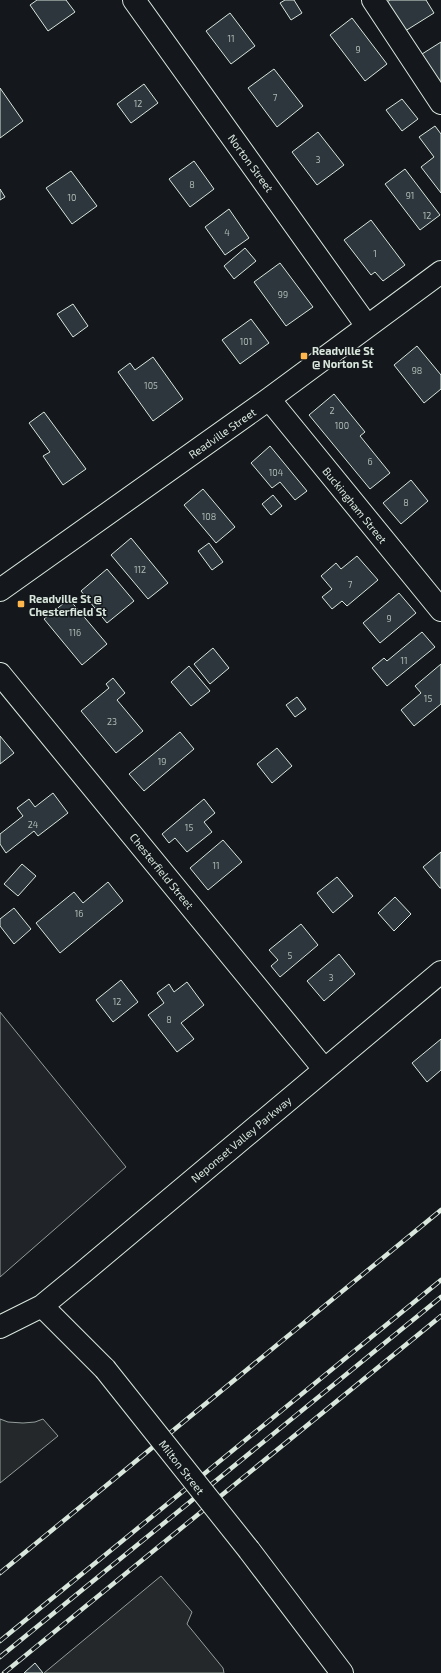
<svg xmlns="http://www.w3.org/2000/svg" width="441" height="1673" font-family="'Exo 2',sans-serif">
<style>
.green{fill:#202428;stroke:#939e99}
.parking{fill:#24282b;stroke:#939e99}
.building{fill:#2c363c;stroke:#d8e6dc}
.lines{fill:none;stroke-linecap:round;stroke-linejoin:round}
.minor-casing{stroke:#d8e6dc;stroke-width:24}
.major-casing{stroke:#d8e6dc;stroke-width:24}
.minor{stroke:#14181c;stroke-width:22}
.major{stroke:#14181c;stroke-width:22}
.rail-casing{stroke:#d8e6dc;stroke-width:4.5}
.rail{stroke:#14181c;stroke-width:3;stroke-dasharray:9;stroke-linecap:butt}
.major-bridge-casing{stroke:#d8e6dc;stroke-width:24;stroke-linecap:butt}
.major-bridge{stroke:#14181c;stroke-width:22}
.poi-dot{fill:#ffb74d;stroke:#14181c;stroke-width:1.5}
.labels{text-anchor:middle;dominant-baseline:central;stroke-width:3;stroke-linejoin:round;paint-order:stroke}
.number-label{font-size:9px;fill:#adbab4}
.street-label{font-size:11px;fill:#d8e6dc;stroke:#14181c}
.poi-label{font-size:11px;font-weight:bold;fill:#d8e6dc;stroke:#14181c;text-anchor:start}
</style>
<rect width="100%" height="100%" fill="#14181c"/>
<path class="green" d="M0,1012l126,155 -126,110z"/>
<path class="parking" d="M0,1419l8,3 15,1 12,-1 8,-3 15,17 -58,47z
M161,1576l31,36 -5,12 36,44 1,5h-180z"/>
<path class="building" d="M37,0h29l9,12 -27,19 -18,-26z
M285,0h9l8,13 -11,7 -11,-17z
M390,0h36l8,13 -32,20 -17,-30z
M230,13l25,33 -24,18 -25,-33z
M352,18l35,46 -22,17 -35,-46z
M441,42v39l-1,1 -18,-28z
M274,69l29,37 -26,21 -29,-39z
M144,84l14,19 -27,20 -14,-19z
M0,88l23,33 -23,17z
M402,99l16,20 -16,12 -16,-21z
M435,126l6,8v59l-20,-26 13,-10 -15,-20z
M318,132l26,33 -27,20 -25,-33z
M194,161l20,28 -24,18 -21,-28z
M405,169l35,46 -20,15 -35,-46z
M71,171l26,35 -25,18 -26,-36z
M0,189l5,8 -5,3z
M229,209l20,29 -24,17 -20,-28z
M371,220l34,45 -22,16 -8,-9 -4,3 -27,-35z
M245,248l11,13 -22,18 -10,-13z
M280,263l33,44 -27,19 -32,-44z
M73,304l15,22 -15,11 -16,-23z
M251,319l18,24 -29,21 -18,-24z
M417,346l24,29v14l-17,14 -30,-38z
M153,357l30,42 -30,22 -35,-49 12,-9 5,7z
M334,394l31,38 -5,4 30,37 -20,16 -61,-74z
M44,412l42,57 -23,16 -20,-29 7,-4 -21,-29z
M270,446l37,45 -12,9 -15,-18 -8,6 -21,-25z
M411,480l17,21 -27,23 -18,-21z
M203,489l32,38 -19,16 -32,-38z
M273,495l9,11 -11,9 -9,-11z
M131,538l37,45 -20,16 -37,-44z
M209,543l14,19 -11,8 -14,-19z
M357,556l21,24 -31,26 -5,-5 -10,8 -10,-12 10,-8 -11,-13 15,-13 5,6z
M107,569l27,32 -27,22 -26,-32z
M399,593l17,20 -36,30 -17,-20z
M69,599l38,45 -25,21 -38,-46z
M422,632l13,15 -48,39 -15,-18 12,-10 3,3z
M213,648l16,20 -19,16 -16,-20z
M441,664v40l-27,22 -13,-16 20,-17 -6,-7z
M189,666l21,25 -19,15 -20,-24z
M113,678l12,15 -8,7 26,31 -27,22 -35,-42 28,-23 -3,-4z
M297,697l9,12 -11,8 -9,-12z
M180,732l14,17 -50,42 -15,-17z
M0,736l14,17 -14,11z
M277,748l15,18 -20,17 -15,-19z
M53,793l15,20 -30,23 -4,-5 -28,22 -6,-9v-10l23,-18 -6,-8 12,-9 6,8z
M204,799l11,14 -11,9 8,10 -25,20 -12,-14 -6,5 -7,-9z
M223,840l19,22 -34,28 -18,-22z
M441,852v36h-1l-17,-21z
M22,864l14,12 -18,20 -14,-12z
M337,877l16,19 -20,17 -16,-20z
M108,882l15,19 -63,52 -24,-30 38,-31 9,11z
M395,897l16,17 -17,17 -16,-18z
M14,908l17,21 -17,15 -14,-18v-7z
M301,924l17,21 -38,32 -9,-11 7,-6 -9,-10z
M339,954l16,20 -31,27 -17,-20z
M121,980l17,22 -25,20 -17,-22z
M187,982l17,23 -23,18 13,16 -17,13 -29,-37 16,-12 -7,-10 12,-9 5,8z
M441,1039v31l-14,12 -15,-19z
M35,1663l8,10h-19z"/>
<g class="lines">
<defs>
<path id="minor" d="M134,0l233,326
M373,0l68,103
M269,399l172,211
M0,590l269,-191 172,-127
M0,674l324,395"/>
<path id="major" d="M42,1306l63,63
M0,1327l42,-21 39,-32 360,-302
M249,1550l93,123"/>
</defs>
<use href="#minor" class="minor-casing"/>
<use href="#major" class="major-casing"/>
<use href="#minor" class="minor"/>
<use href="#major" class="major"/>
<defs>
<path id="rail" d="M0,1573l441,-363
M0,1641l441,-361
M0,1657l441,-360
M4,1673l437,-357"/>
</defs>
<use href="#rail" class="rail-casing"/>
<use href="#rail" class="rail"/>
<defs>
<path id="major-bridge" d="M105,1369l144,181"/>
</defs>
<use href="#major-bridge" class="major-bridge-casing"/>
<use href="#major-bridge" class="major-bridge"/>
</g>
<g class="poi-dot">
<rect x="300" y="352" width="8" height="8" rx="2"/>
<rect x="17" y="600" width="8" height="8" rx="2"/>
</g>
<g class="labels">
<g class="number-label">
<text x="231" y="38">11</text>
<text x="358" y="49">9</text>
<text x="275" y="97">7</text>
<text x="138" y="103">12</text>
<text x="318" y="159">3</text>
<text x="192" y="184">8</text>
<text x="410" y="195">91</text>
<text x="72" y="197">10</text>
<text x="427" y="215">12</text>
<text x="227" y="232">4</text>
<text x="375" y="253">1</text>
<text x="283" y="294">99</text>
<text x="246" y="341">101</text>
<text x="417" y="370">98</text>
<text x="151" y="385">105</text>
<text x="332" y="410">2</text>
<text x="342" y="425">100</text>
<text x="370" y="461">6</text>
<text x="276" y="472">104</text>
<text x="406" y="502">8</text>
<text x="209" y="516">108</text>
<text x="140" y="569">112</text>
<text x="350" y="584">7</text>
<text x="389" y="618">9</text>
<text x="75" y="632">116</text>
<text x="404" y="660">11</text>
<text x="428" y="698">15</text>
<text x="112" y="721">23</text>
<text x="162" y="761">19</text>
<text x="33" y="824">24</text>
<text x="189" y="827">15</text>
<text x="216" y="865">11</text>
<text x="79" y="913">16</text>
<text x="290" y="955">5</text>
<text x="331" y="977">3</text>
<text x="117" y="1001">12</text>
<text x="169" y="1019">8</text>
</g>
<g class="street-label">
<text transform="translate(251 163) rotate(54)">Norton Street</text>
<text transform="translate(222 433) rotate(-35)">Readville Street</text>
<text transform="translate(355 505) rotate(51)">Buckingham Street</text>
<text transform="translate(162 871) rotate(51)">Chesterfield Street</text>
<text transform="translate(241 1139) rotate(-40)">Neponset Valley Parkway</text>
<text transform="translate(182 1467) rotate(52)">Milton Street</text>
</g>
<g class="poi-label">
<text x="312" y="350">Readville St<tspan x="312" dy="13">@ Norton St</tspan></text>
<text x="29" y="598">Readville St @<tspan x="29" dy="13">Chesterfield St</tspan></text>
</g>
</g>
</svg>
